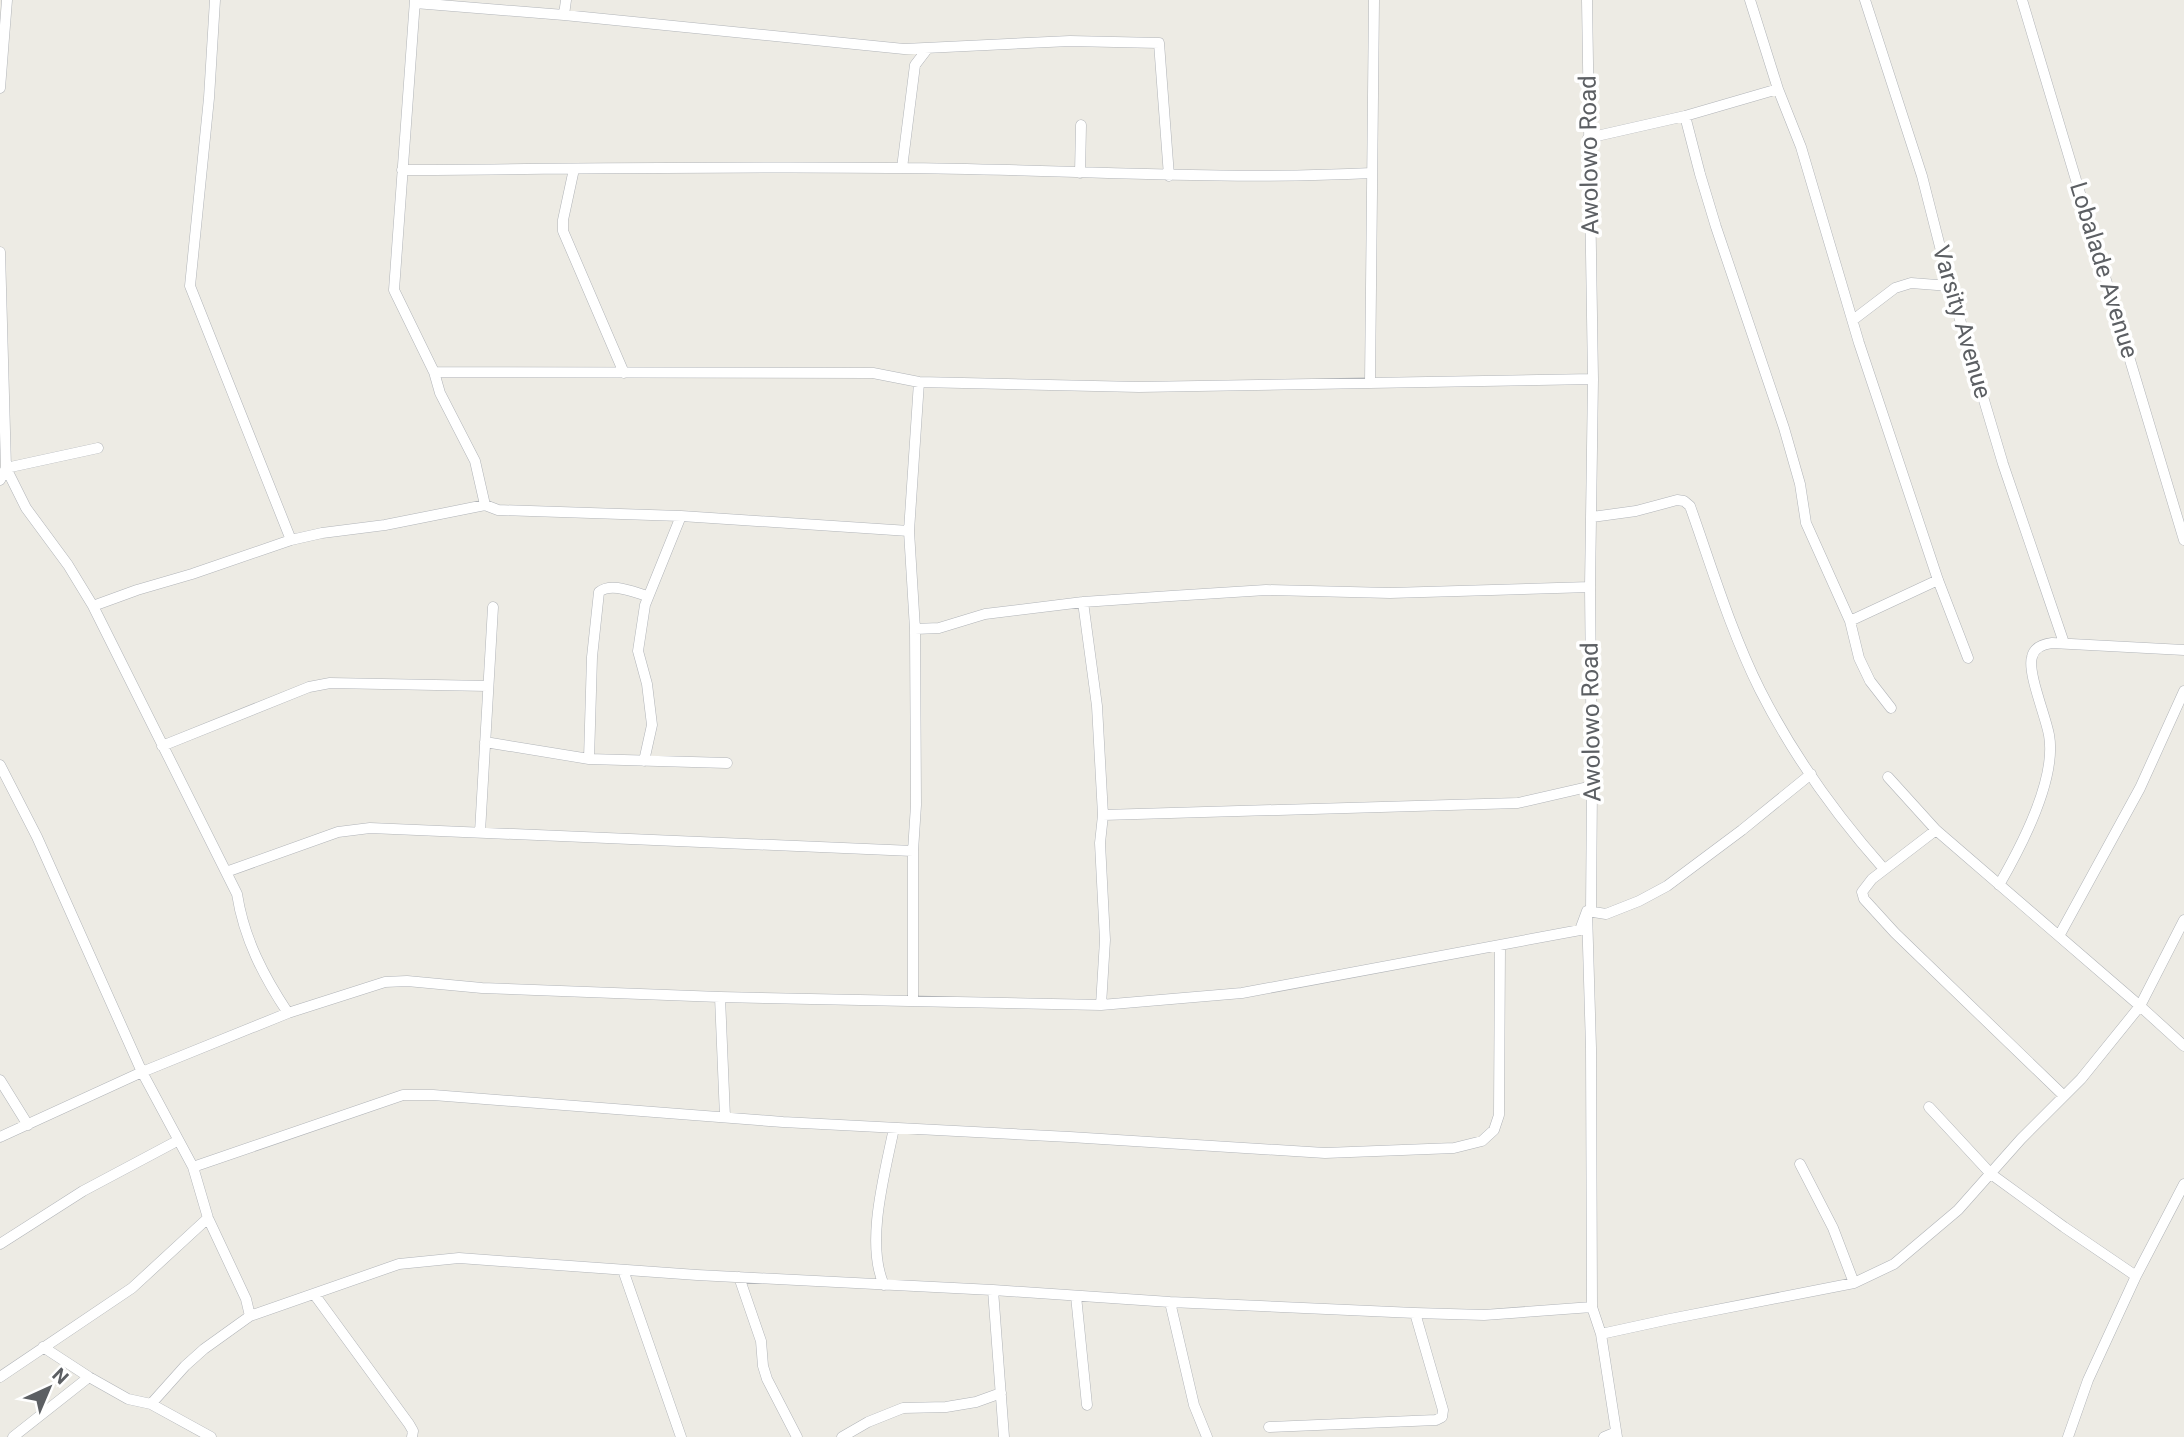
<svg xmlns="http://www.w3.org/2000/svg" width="2184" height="1437" font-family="Roboto,sans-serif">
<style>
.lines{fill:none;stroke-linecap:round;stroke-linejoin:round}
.street-casing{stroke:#b1b4b8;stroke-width:11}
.street{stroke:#fff;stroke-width:10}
.labels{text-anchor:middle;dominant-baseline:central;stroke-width:7;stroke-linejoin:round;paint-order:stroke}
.street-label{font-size:24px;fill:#5c5f63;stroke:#fff}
</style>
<rect width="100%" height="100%" fill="#edebe4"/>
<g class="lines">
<defs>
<path id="street" d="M215,0l-6,98 -19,188 101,254
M415,0l-21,290 40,82 6,21 35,68 10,44
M1587,0l6,379 -3,208 2,199 -1,125h-4l4,137 1,259 9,27 16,103
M1750,0l28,89 23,58 58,196 79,237 30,78
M1865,0l57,176 28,110 53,178 61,179
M2022,0l162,540
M415,3l149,12 340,34 166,-8 89,2 10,133
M564,15l2,-15
M0,88l7,-88
M1685,116l15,58 16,53 68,201 16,56 6,39 44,98 9,37 11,23 21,27
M1588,138l97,-22 93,-27
M902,168l13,-103 13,-17
M574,169l-11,51v11l61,142
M402,170c166,-1 332,-4 499,-2 157,1 314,13 471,5
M1080,173l1,-48
M0,252l6,216 -6,12
M1853,320l42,-32 16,-5 39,3
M434,372l439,1 46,9 220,5 454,-8
M1370,383l4,-383
M98,448l-92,20 20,40 42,57 25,41 144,288c7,45 27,83 51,119
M1592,517l44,-6 41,-11 7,1 6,5c22,62 41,126 70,184 33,65 76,125 124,179
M1083,602l14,104 6,109 -3,28 5,97 -4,65
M93,606l44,-16 55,-16 99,-34 31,-7 63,-8 100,-20 13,5 183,6 228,15
M1850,621l88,-41
M915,629l24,-1 46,-14 98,-12 88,-6 95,-6 124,3 200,-6
M485,742l104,17 138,4
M162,746l147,-59 21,-4 158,3
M589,759l3,-102 7,-65c12,-10 34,0 48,4
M644,761l8,-36 -5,-41 -9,-33 7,-46 36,-89
M0,765l37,72 105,235 51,95 15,51 38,81 4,17
M1888,777l48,53 204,176 44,40
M1103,815l415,-12 74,-17
M1936,830l-64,49 -10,13 2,7 31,34 169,163
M480,832l13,-225
M226,872l112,-40 32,-4 543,23
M1999,885c22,-38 58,-106 50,-150 -3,-18 -22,-63 -17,-78 2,-10 12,-13 20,-14l132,7
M2059,936l81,-148 44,-97
M720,997l5,120
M913,1000v-149l3,-46 -1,-176 -6,-98 10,-149
M0,1080l28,45
M1929,1107l62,67 73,53 72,49
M0,1137l142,-65 146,-59 97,-31 22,-1 75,7 238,9 381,8 141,-12 338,-63 7,-19 19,3 33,-13 28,-15 75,-56 69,-56
M1800,1164l33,64 21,55
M193,1167l210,-72h30l350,27 287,15 255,16 129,-5 28,-7 12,-11 5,-15 1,-169
M0,1244l83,-53 94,-50
M623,1270l58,167
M739,1277l22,64 2,25 4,13 30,58
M884,1285c-19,-42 1,-112 10,-157
M993,1290l11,147
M314,1294l95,130 4,7 -1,6
M1076,1296l11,109
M1170,1302l24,103 13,32
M1601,1334l69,-15 184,-36 40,-19 64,-54 63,-71 60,-60 59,-73 44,-86
M43,1347l46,30 39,22 23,5 60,33
M0,1377l132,-89 76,-70
M151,1404l34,-38 19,-17 46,-33 149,-52 60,-6 238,17 296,15 177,12 245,11 69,2 108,-8
M1269,1427l167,-7 6,-3 1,-7 -28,-97
M13,1437l76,-60
M842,1437l26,-15 35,-14 43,-1 30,-5 25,-9
M1604,1437l12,-5
M2068,1437l20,-57 48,-104 48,-92"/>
</defs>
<use href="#street" class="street-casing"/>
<use href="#street" class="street"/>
</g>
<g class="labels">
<g class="street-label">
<text transform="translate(1589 155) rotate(-91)">Awolowo Road</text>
<text transform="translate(2104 270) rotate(73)">Lobalade Avenue</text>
<text transform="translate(1962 322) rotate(74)">Varsity Avenue</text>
<text transform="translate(1591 722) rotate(-91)">Awolowo Road</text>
</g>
</g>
<g transform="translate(49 1388) rotate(44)" stroke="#ffffff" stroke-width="5" paint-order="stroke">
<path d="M0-5L12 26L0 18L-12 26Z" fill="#5c5f63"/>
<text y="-10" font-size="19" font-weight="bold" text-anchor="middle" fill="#5c5f63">N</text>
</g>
</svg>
